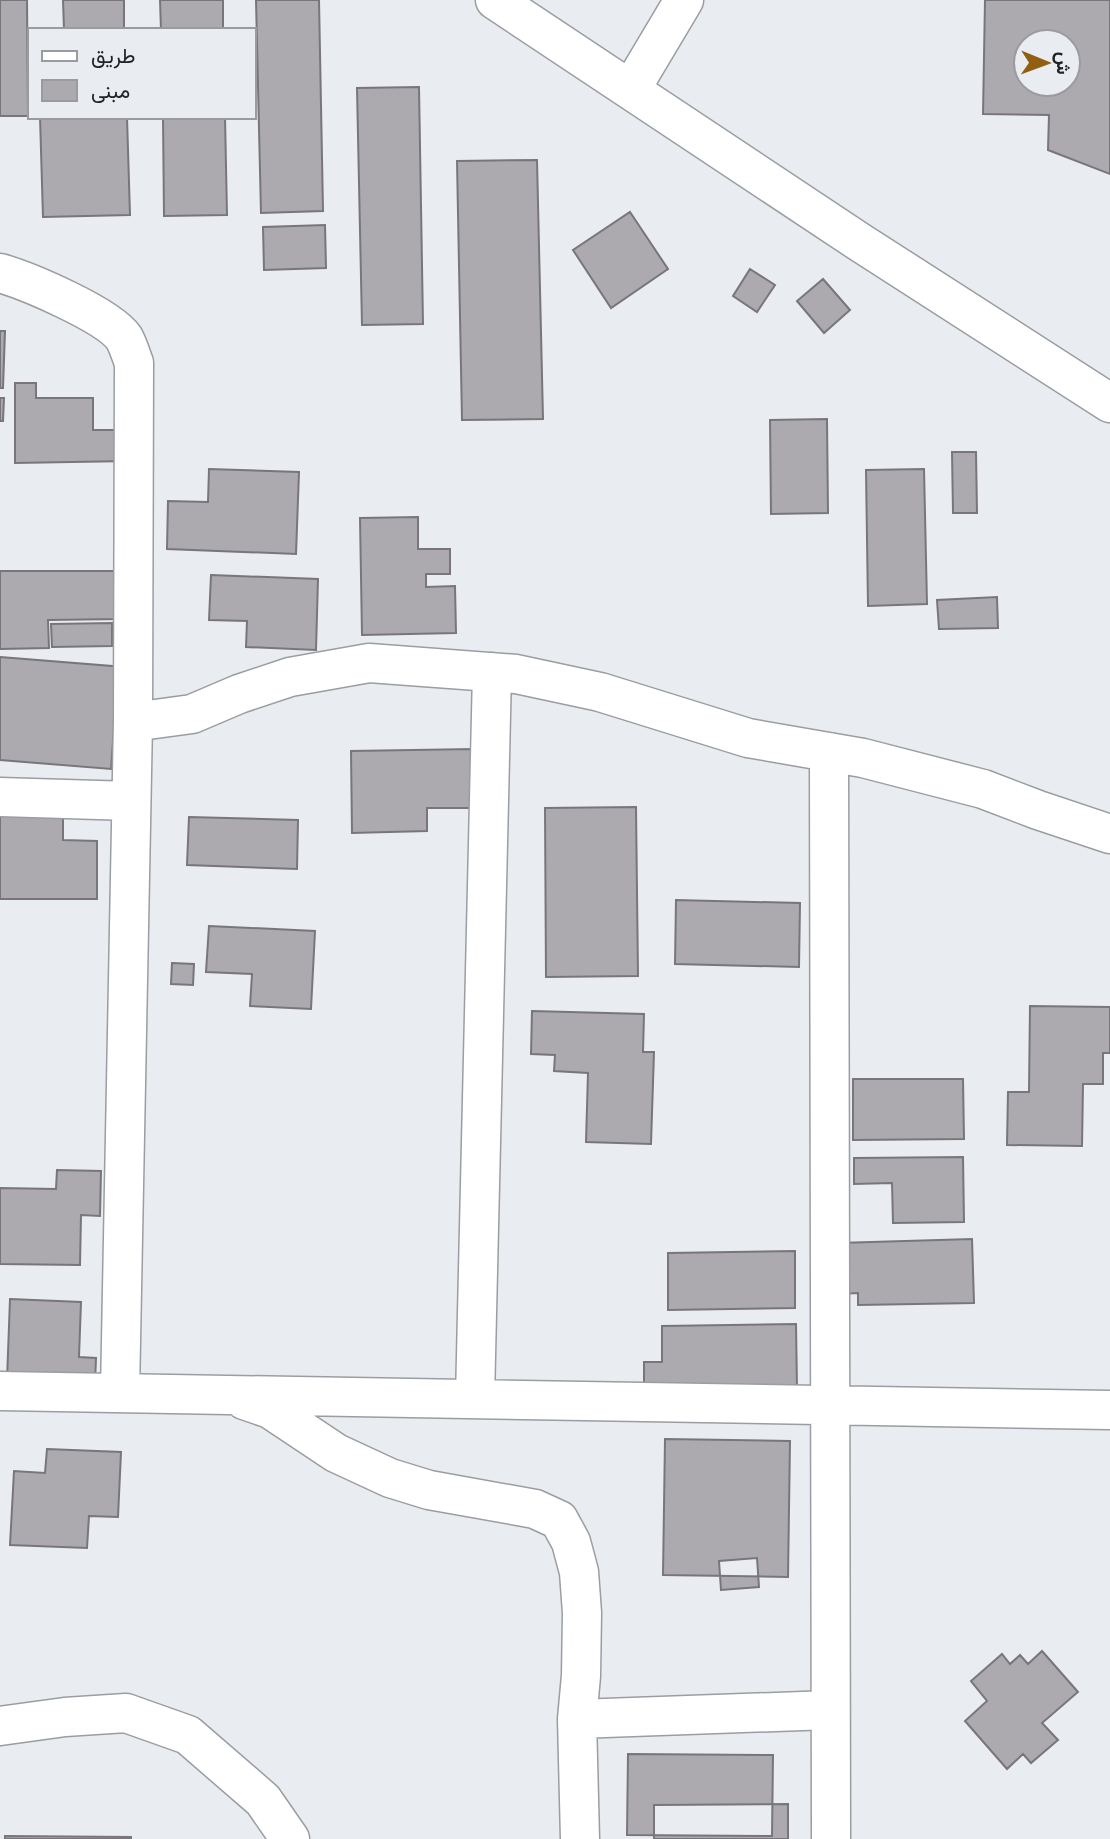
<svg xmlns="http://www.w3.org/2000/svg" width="1110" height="1839" font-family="'Source Sans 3',Vazirmatn,sans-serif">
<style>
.building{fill:#acaaaf;stroke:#78767a;stroke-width:2;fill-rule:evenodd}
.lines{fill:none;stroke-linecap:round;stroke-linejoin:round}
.minor-casing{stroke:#9a9da1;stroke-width:41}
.minor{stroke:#fff;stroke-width:38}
</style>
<rect width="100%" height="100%" fill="#e9ecf0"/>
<path class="building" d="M0,0h27l1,116h-28z
M63,0h61v30h-60z
M160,0h63v30h-62z
M256,0h63l4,211 -62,2z
M985,0h125v174l-62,-24 1,-35 -66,-1zM1026,42h42v42h-42z
M419,87l4,237 -61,1 -5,-237z
M40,117h87l3,98 -87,2z
M163,117h62l2,98 -63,1z
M537,160l6,259 -81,1 -5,-259z
M630,212l38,57 -57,39 -38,-58z
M325,225l1,43 -62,2 -1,-43z
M750,269l25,16 -18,27 -24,-16z
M823,279l27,31 -26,23 -27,-32z
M0,331h5l-2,57h-3z
M15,383h21v15h57v32h36v31l-114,2z
M0,398h4l-1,23h-3z
M827,419l1,94 -57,1 -1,-94z
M952,452h24l1,61h-24z
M209,469l90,3 -3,82 -129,-5 1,-48 40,1z
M924,469l3,135 -59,2 -2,-136z
M418,517v32h32v25h-24v13l29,-1 1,47 -94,2 -2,-117z
M0,571h121v48l-73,1 1,28 -49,1z
M211,575l107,4 -2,71 -70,-3 1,-26 -38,-1z
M997,597l1,31 -59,1 -2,-29z
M112,623v23l-60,1 -1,-23z
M0,657l124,10 -8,33 -5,69 -111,-9z
M474,749l1,59h-48v23l-75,2 -1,-82z
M636,807l2,169 -92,1 -1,-169z
M0,810h63v30l34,1v58h-97z
M189,817l109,3 -1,49 -110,-4z
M676,900l124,3 -1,64 -124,-3z
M209,926l106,5 -4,78 -61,-3 2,-32 -46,-2z
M172,963l22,1 -1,21 -22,-1z
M1030,1006l80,1v46h-7v31h-20l-1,62 -75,-1 1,-53h21z
M532,1011l112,3 -1,38h11l-3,92 -65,-2 2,-69 -34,-2 1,-16 -24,-1z
M853,1079h110l1,60 -111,1z
M963,1157l1,65 -71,1 -1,-40 -38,1v-26z
M57,1170l44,1 -1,45 -19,-1 -1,50 -80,-1v-76l56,1z
M972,1239l2,64 -116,2v-12l-18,1 -2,-51z
M795,1251v57l-127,2v-57z
M10,1299l71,3 -2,55 17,1 -1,25 -88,-3z
M796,1324l1,65 -153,3v-30h18v-36z
M665,1439l125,2 -2,136 -125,-2z
M47,1449l74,3 -3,65 -29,-1 -2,32 -77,-3 4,-74 31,2z
M757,1558l2,29 -38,3 -2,-29z
M1042,1651l36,41 -36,31 16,17 -27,23 -8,-9 -16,15 -42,-48 22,-20 -16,-20 31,-27 8,10 10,-9 8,9z
M628,1754l145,1 -1,81 -145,-1z
M788,1804v35h-134v-34z
M5,1836l126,1v2h-126z"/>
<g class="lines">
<defs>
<path id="minor" d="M495,0l366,243 249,160
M631,89l53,-89
M0,273c28,8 108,42 124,65 4,7 7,17 10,25l-1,359 -13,671
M133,722l59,-8 47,-20 51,-17 79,-14 147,11 84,18 148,46 115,20 120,31 55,21 72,24
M829,752l2,1087
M0,797l131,4
M0,1391l1110,19
M475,1399l17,-727
M244,1400l26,9 66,44 54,25 39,12 106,19 24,11 12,22 8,30 3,41 -1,63 -4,43 3,120
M577,1719l253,-9
M0,1726l65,-9 61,-4 62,22 75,65 27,39"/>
</defs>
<use href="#minor" class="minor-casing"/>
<use href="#minor" class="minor"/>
</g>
<rect x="28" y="28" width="228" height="91" fill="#e9ecf0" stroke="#999b9e" stroke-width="2"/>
<rect x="42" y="51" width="35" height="10" fill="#ffffff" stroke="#999b9e" stroke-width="2"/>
<text x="91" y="63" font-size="21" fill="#212223">طريق</text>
<rect x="42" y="80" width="35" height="21" fill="#acaaaf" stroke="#999b9e" stroke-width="2"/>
<text x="91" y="98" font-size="21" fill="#212223">مبنى</text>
<g transform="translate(1047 63) rotate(91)"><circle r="33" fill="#e9ecf0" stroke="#999b9e" stroke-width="2"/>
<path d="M0-5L12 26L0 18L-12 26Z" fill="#925e12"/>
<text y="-10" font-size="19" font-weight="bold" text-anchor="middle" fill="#212223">ش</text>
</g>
</svg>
